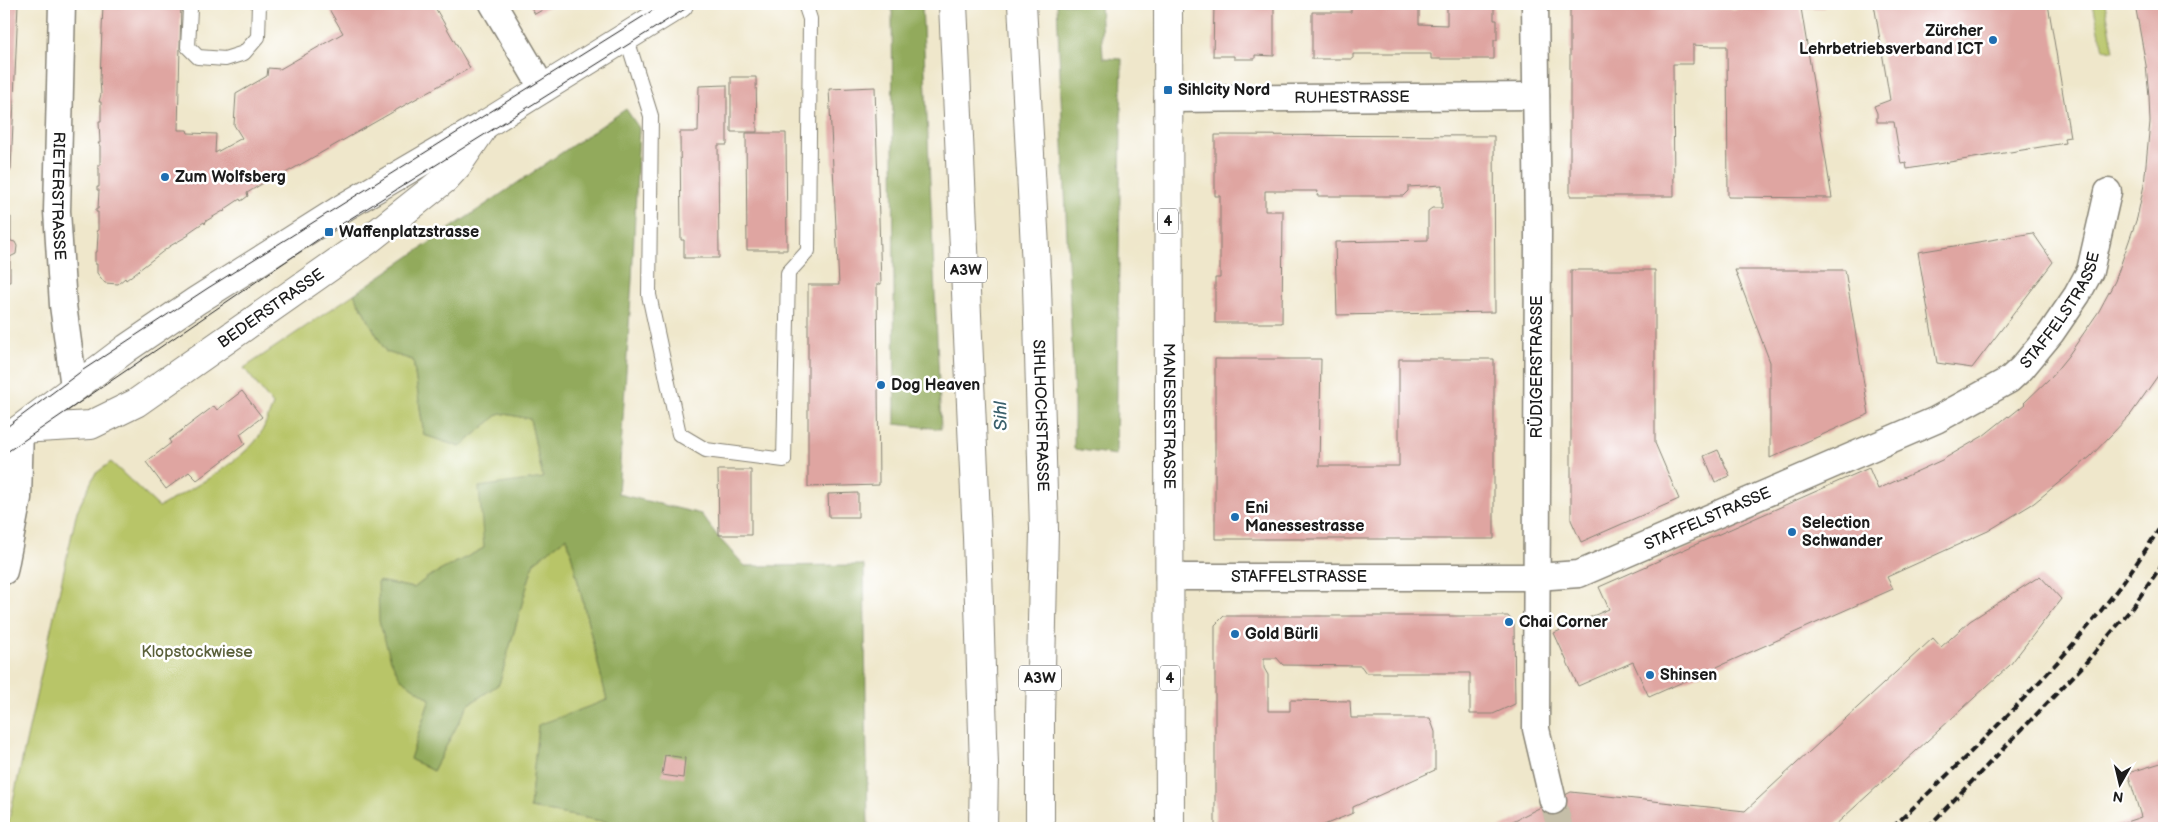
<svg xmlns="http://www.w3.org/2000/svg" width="2168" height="832" font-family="'Balsamiq Sans',sans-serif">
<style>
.green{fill:#b8c567;stroke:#6a7042}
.forest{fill:#92aa5c;stroke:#57633c}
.pier{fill:#efe7cb}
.building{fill:#dfa5a1}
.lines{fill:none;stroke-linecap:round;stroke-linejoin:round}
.minor-tunnel{stroke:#c5bea8;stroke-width:26;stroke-dasharray:26 13;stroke-linecap:butt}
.service-casing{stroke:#868274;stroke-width:16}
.minor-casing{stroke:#868274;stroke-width:29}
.secondary-casing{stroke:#868274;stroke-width:30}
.primary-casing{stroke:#868274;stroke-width:30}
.motorway-casing{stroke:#868274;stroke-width:30}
.service{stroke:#fff;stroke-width:14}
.minor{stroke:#fff;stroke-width:26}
.secondary{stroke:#fff;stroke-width:28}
.primary{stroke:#fff;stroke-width:28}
.motorway{stroke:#fff;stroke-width:28}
.tram{stroke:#1c1c1c;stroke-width:1}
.rail{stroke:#1c1c1c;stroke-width:4;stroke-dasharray:8 4;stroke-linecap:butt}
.poi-dot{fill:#1f6fb2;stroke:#fff;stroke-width:2}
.labels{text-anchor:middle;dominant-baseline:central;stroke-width:5;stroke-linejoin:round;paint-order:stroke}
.shield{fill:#fff;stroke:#606060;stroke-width:1}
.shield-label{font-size:15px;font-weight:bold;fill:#1c1c1c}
.poi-label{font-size:16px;font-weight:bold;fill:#1c1c1c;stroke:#fff;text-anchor:start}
.street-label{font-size:16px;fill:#1c1c1c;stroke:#fff}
.park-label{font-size:16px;fill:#5a603a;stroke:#fff}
.water-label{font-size:18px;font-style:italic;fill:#3a606c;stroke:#fff}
</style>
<rect width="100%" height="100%" fill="#fff"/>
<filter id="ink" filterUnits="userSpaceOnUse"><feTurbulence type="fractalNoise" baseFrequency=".02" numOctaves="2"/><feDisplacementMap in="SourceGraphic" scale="10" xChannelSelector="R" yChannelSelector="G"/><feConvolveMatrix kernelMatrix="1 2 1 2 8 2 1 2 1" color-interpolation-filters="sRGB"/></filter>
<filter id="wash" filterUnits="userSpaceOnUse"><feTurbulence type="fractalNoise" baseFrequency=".0096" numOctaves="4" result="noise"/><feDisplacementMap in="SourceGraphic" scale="20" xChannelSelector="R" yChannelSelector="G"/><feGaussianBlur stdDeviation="1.12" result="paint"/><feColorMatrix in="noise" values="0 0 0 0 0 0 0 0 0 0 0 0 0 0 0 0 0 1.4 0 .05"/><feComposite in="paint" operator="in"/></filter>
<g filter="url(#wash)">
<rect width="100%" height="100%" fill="#efe7cb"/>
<path class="green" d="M2093,4h12l9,47 -11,-2z
M354,294l32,58 27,8 11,75 36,12 40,-34 30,6 13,59 -59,70 -56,29 -14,11 -36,-7 22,97 30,21 -20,60 23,12 35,-66 31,-21 35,-122 33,-25 40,163 -69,26 -8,82 111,20h-634l70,-317 18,-37 16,-12 48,45c32,-18 66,-36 92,-61 11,-10 16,-27 22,-41l-29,-37z"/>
<path class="forest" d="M892,4h30l19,425 -46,-5z
M1057,4h43l3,54 19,1 -6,396 -42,-6v-50z
M626,109l13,19 -7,152 -14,214 83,20 18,24 26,28 119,-1 4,263h-227l-111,-20 8,-83 69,-25 -40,-163 -33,25 -35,122 -31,21 -35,66 -23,-12 20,-60 -30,-21 -9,-18 -12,-39 -1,-40 36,7 14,-11 56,-29 -5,-61 64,-9 -13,-59 -30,-6 -40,34 -36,-12 -11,-75 -27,-8 -32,-58z"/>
<path class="pier" d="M930,4h122l19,461 5,363h-122l-8,-465z"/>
<g id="blocks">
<path class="building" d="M4,4h14l-7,166h-7z
M103,4h78l-3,126h9l1,3 28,1 -1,19 27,-15 -8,-13 2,-31 31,-18 1,-8 12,1 63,-36 -17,-29h107l37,64 -195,111 -2,-2 -26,16 1,3 -4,3 -3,2 -1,-2 -15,10 -1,3 -1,-1 -17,10 -1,3 -1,-2 -16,11 1,2 -19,11 -44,34 -1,-2 -7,6 -13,-1 -8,-10v-9h-2v-12h2l1,-18 -2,-3h2v-19h-2v-3h2l1,-19h-2v-3h2v-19h-1v-3h2v-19l-2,-3h2l-1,-22h2v-19h-2l2,-8 -1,-14z
M529,4h24l-18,10z
M1351,4h68v20l28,1v-21h47v16h3v20h-3v19h-63v-5h-78v5h-41v-47h39z
M1570,4h140v5h33l-1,-5h82v4h-23l31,190 -104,-1 -1,-151h-17l-17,-1v19h-20l1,132h-104z
M1874,4h174l22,133 -6,1 1,5 -158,26 -1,-6 -5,1 -7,-42h-17v-9l-3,-7 16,-6z
M2135,4h29v363l-33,47 -41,43 -56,46 -46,28 -101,46 6,12 -244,108 -16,-35 -55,24 -24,-53 55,-24 -10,-22 270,-119 9,21 64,-29 41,-24 25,-20 1,1 16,-13 -1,-1 27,-26 17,-21 31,-45 16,-30 22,-63 7,-33 6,-63 -1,-26 -3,-31z
M1214,5l60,1v50l-19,-1v4h-21v-3h-21z
M731,77h25l1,55h-26z
M727,85v60h-9l1,113h-35v-18h-3l-1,-108h18l1,-46z
M875,87l6,197h-4l2,201 -71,2v-202h31l-10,-196z
M746,133h40l1,117h-40z
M1215,135l279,1 1,176 -158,3 -2,-73 93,-2v-29l4,-3h10v-23l-34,2v4l-5,5h-86l1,-5h-53v20h18l-1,112h-67v-45h5v-82h-5z
M4,216l7,1v24l4,1 2,4 -1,8 -6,3v25h-6z
M2033,233l20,29 -81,106 -35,-5 -19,-111z
M1571,270h84v173l24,56 -98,43 -10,-22z
M1735,270h110l24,144 -99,44v-96z
M1215,359h106l-2,107h80v-107h95v180h-279z
M242,391l20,26 -22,17 5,10 -48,36 -8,-8 -23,17 -20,-27 25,-19 -2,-3 45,-34 3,4z
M1718,450l12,26 -15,6 -11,-26z
M718,470h33v65h-32z
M858,493v24h-29l-1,-23z
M2040,576l21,23 -51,66 -178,163h-333l72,-36 174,19 188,-173 8,9 29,-26z
M1224,616h284l6,7 1,81 -22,10h-23v-41h-104l-5,-7 -78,-1 -6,-7h-13v10l4,7v36h22v-11l60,1 1,17h79l5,14v38l-82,37v6l-36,15h-102v-203z
M665,755l20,3 -2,20 -21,-3z
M2164,762v66h-56l33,-11 -13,-44z"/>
</g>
</g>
<g filter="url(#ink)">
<use href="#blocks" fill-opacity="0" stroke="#868274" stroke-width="1"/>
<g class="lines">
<path class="minor-tunnel" d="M1553,801l7,27"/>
<defs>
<path id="service" d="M190,9l-2,38 10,10 27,2 19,-6 14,-16 1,-33
M626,36l25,80 -2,179 30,139 27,16 78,10 4,-187 20,-22 2,-232 -5,-15"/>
<g id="minor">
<path id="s1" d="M62,4l-5,207 6,94 11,82"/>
<path d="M493,4l50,85"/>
<path d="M1535,4l3,226 -2,499 17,72"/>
<path id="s2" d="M1168,99l368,-3"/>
<path d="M4,571l14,-73 2,-69"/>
<path id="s3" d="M1169,577h367l43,-3 357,-154 73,-40 13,-12 29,-35 26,-38 13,-24 18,-79"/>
</g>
<g id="secondary">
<path id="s4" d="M20,429l71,-4 45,-22 231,-162 78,-62 12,-13 24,-35"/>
<path d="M4,441l123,-93 69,-47 150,-95 140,-82 193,-120"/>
</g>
<g id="primary">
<path id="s5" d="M1168,4l2,824"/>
</g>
<g id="motorway">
<path d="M953,4l24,533 7,230 -1,61"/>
<path id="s6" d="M1022,4l15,281 7,244 -4,186v113"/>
</g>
</defs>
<use href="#service" class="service-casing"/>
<use href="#minor" class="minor-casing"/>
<use href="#secondary" class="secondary-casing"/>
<use href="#primary" class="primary-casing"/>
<use href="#motorway" class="motorway-casing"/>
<use href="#service" class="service"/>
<use href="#minor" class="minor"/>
<use href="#secondary" class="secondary"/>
<use href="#primary" class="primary"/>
<use href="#motorway" class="motorway"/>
<path class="tram" d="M4,429l79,-59 125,-82 455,-284
M4,454l325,-222 364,-228"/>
<path class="rail" d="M1892,828c98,-94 201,-190 272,-307
M1927,828l156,-162 49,-58 32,-46"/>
</g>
</g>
<g class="poi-dot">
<circle cx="1993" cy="40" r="5"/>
<rect x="1163" y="85" width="10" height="10" rx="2.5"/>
<circle cx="165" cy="177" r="5"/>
<rect x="324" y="227" width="10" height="10" rx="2.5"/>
<circle cx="881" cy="385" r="5"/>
<circle cx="1235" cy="517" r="5"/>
<circle cx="1792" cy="532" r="5"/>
<circle cx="1509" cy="622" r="5"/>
<circle cx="1235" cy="634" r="5"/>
<circle cx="1650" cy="675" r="5"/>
</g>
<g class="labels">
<g class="shield">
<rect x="1158" y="208.5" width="20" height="25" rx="4"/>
<rect x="945" y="257.5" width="42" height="25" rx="4"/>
<rect x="1019" y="665.5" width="42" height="25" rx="4"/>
<rect x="1160" y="665.5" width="20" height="25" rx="4"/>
</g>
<g class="shield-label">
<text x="1168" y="221">4</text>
<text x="966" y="270">A3W</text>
<text x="1040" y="678">A3W</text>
<text x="1170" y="678">4</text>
</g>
<g class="poi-label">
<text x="1983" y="31" text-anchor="end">Zürcher<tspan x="1983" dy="18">Lehrbetriebsverband ICT</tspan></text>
<text x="1178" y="90">Sihlcity Nord</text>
<text x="175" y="177">Zum Wolfsberg</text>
<text x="339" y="232">Waffenplatzstrasse</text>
<text x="891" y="385">Dog Heaven</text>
<text x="1245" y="508">Eni<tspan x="1245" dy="18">Manessestrasse</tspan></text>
<text x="1802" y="523">Selection<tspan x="1802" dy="18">Schwander</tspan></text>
<text x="1519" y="622">Chai Corner</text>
<text x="1245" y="634">Gold Bürli</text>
<text x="1660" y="675">Shinsen</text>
</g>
<g class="street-label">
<text stroke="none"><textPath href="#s2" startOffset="184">RUHESTRASSE</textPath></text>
<text stroke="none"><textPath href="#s1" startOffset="192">RIETERSTRASSE</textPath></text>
<text stroke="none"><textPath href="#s4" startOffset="286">BEDERSTRASSE</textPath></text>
<text stroke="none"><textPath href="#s3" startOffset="970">STAFFELSTRASSE</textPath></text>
<text transform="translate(1537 367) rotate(-90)">RÜDIGERSTRASSE</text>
<text stroke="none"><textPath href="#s6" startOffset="412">SIHLHOCHSTRASSE</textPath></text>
<text stroke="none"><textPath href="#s5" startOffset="412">MANESSESTRASSE</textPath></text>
<text stroke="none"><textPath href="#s3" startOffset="550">STAFFELSTRASSE</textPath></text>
<text stroke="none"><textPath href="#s3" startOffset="130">STAFFELSTRASSE</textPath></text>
</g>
<g class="park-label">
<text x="197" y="652">Klopstockwiese</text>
</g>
<g class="water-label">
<text transform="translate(1001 416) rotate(-91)">Sihl</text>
</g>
</g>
<rect width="2168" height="832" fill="none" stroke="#fff" stroke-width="20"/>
<g transform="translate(2120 784) rotate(188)" stroke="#ffffff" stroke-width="4" paint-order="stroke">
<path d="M0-4L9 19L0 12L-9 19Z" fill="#1c1c1c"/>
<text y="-8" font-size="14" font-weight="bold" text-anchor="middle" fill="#1c1c1c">N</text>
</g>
</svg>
